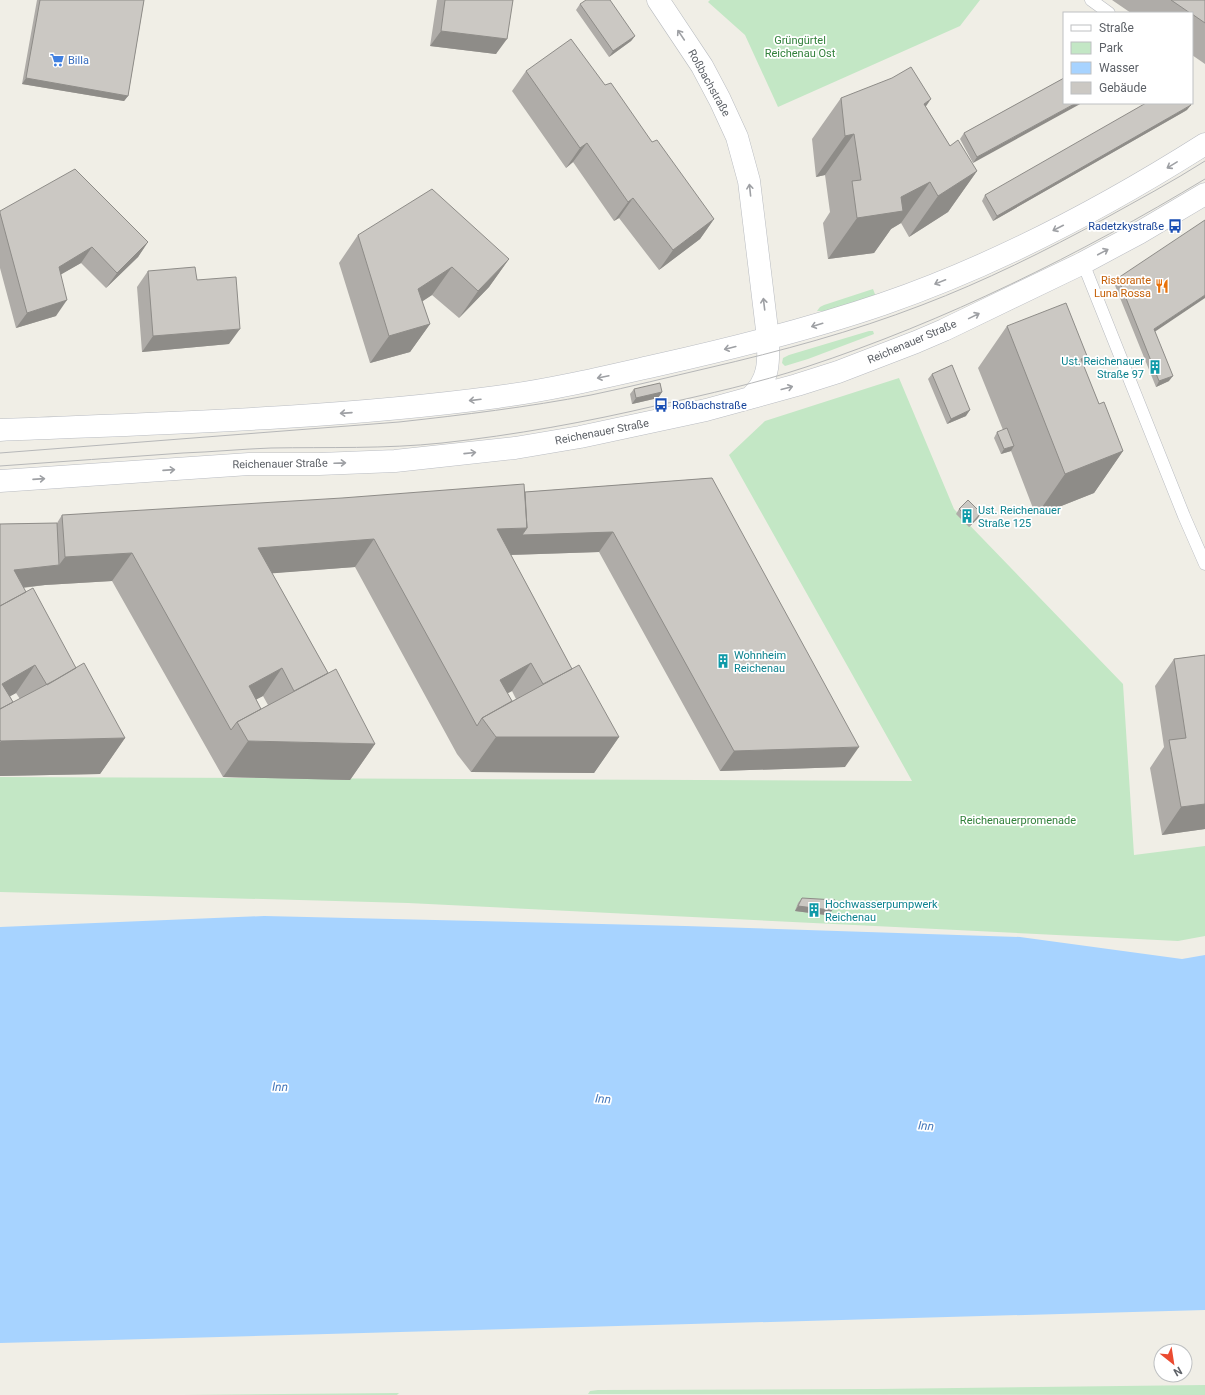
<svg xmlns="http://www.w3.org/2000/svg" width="1205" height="1395" font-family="Roboto,sans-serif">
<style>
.green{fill:#c3e7c5}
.water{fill:#a7d3ff}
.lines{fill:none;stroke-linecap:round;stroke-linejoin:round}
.lane-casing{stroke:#b8bbc0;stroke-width:13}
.street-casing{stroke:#b8bbc0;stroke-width:23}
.secondary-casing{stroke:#b9bcc2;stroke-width:23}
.lane{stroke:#fff;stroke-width:12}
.street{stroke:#fff;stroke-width:22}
.secondary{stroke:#fff;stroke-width:22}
.tram{stroke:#b6b7b8;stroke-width:1}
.wall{fill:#afaca8;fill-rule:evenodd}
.shaded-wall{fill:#8e8c88}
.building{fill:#cbc8c3;stroke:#8e8c88}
.oneway{stroke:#9ea0a4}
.labels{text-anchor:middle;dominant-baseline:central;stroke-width:3.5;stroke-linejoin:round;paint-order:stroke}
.park-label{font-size:11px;fill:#32813b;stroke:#fff}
.shop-label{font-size:11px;fill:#366cbe;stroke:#fff;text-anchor:start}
.street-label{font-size:11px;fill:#5d6167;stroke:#fff}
.transit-label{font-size:11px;fill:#164399;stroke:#fff;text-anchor:end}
.food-label{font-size:11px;fill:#c56008;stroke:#fff;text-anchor:end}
.culture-label{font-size:11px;fill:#0d838f;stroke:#fff;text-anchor:start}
.water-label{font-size:12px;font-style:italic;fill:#4478bc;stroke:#fff}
</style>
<rect width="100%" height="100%" fill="#f0eee6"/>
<path class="green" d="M710,0h270l-20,26 -182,81 -33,-72 -37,-33z
M873,289l3,8 -49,14h-10l3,-4 4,-2z
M869,331h4l1,3 -66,25 -23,7 -3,-3 1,-5 6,-3z
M899,378l55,131 169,175 11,171 71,-9v90l-27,5 -770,-38 -408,-11v-115l912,4 -183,-326 36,-34z
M1205,1385v10l-617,-1 2,-3 8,-1 279,-1z
M399,1393l-2,2h-215z"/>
<path class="water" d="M264,916l421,10 335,11 162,22 23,-4v355l-1205,33v-416z"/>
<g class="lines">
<defs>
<path id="lane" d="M1091,0l18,13
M1083,263l101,253 21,48"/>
<path id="street" d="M658,0l44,66 18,34 17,37 12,44 19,157"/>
<path id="secondary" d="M750,398c19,-17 19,-35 18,-60
M0,430c166,-7 332,-11 497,-33 54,-7 108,-20 161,-32 76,-17 152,-36 225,-61 113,-39 221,-96 322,-160
M0,481l249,-17h70l76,-3 120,-13 65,-11 126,-27 91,-25 41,-13 78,-30 28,-12 139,-67 56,-30 66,-39"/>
</defs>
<use href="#lane" class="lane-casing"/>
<use href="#street" class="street-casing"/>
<use href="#secondary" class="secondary-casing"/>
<use href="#lane" class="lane"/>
<use href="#street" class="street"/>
<use href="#secondary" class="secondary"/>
<path class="tram" d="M0,453l399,-31c64,-7 129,-15 192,-27 39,-8 78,-18 117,-27 73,-17 144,-36 214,-63 63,-24 123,-54 182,-86 34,-19 68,-37 101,-58
M0,466c61,-4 122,-9 183,-13 29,-1 59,-4 88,-5 57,-1 114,1 171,-5 73,-8 145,-21 217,-38 49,-11 99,-22 147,-38 140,-46 273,-112 399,-188"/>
</g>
<path class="wall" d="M37,0h107l-16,96 -4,5 -102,-17z
M437,0h76l-17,54 -66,-8z
M1112,0h93v64l-13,-9v-42h-61z
M580,4l55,32 -4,5 -22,16 -33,-47z
M526,71l79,14 109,134 -14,20 -41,31 -40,-52 -5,3 -41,-59 -7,6 -54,-77z
M1064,78l-91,85 -13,-24 4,-6z
M841,98l85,9 24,39 27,25 -29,41 -39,25 -8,-14 -10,6 -17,24 -46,6 -5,-36 7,-11 -5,-37 -9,2 -4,-38z
M1187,110l-194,111 -11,-20 3,-6z
M0,211l148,31 -10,15 -32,31 -25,-25 -20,11 -5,42 -40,12 -16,-60z
M358,235l151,24 -20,28 -30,31 -27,-23 -10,6 8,23 -20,28 -40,11 -31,-100z
M148,271l49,9 32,64 -87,8 -5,-65z
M1118,278l37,54 14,49 -13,6 -42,-104z
M1007,326l75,37 17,41 24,47 -29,42 -58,23 -25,-65 -10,3 -7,-16 3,-6 6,-2 -25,-62z
M932,374l34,42 -19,8 -19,-45z
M634,389l28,3 -4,6 -26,6 -2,-10z
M712,478l133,289 -125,4 -121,-219 -88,3 61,114 47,68 -25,36 -123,-1 -14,-18 -102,-187 -83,6 56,100 47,71 -25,36 -127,-3 -111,-196 -67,4 -22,3 3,4 50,76 49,70 -25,36 -100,2v-252l57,-1 5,-8 463,-23zM512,691l4,8 -4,2 -5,-8zM16,693l4,6 -7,3 -3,-6zM263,696l5,9 -7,4 -5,-10z
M959,509l19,9 -9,9 -13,-13z
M1205,655v174l-43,6 -12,-67 14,-21 -9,-61 19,-27z
M802,898l28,15 -4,2 -31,-4 3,-8z"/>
<path class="shaded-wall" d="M441,31l66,8 -11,15 -66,-8z
M635,36l-4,5 -22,16 4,-6z
M26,78l102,18 -4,5 -102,-17z
M931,99l-29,42 22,-37z
M1076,103h6l-109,60 4,-6z
M1191,105l-4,5 -194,111 4,-5z
M854,134l-29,41 -9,2 29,-41z
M587,143l-14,19 -7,6 14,-20z
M977,171l-29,41 -39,25 29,-41z
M930,182l-29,41 -10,6 -17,24 -46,6 29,-41z
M633,198l-14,20 -5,3 14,-19z
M714,219l-14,20 -41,31 14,-20z
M148,242l-10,15 -32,31 11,-15z
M92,247l-11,16 -33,19 11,-15z
M509,259l-20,28 -30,31 19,-27z
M452,267l-20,28 -33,22 19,-28z
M1205,295v3l-55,37 4,-6z
M67,300l-11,16 -40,12 11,-15z
M430,324l-20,28 -40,11 19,-27z
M240,329l-11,15 -87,8 11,-16z
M1087,356l-29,42 23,-39z
M1173,376l-4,5 -13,6 3,-6z
M662,392l-4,6 -26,6 4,-6z
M970,410l-4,6 -19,8 4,-5z
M1014,446l-3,5 -10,3 3,-5z
M1123,451l-29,42 -58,23 29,-42z
M981,513l-3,5 -9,9 4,-5z
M527,528l86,4 -14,20 -91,3 -11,-26z
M374,539l-19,28 -116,9 19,-28z
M132,553l-20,28 -67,4 -45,5 14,-20 45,-5 6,-8z
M531,663l-19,28 -31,17 19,-28z
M35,665l-19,28 -16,9 2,-18z
M282,668l-19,28 -34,18 20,-28z
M496,737h123l-25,36 -123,-1z
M125,738l-25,36 -100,2v-34l1,-1z
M248,741l127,3 -25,36 -127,-3z
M859,747l-14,20 -125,4 14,-20z
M1205,804v25l-43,6 19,-28z
M798,906l36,2 -4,5 -4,2 -31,-4z"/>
<path class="building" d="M40,0h104l-16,96 -102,-18z
M445,0h68l-6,39 -66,-8z
M586,0h24l25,36 -22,15 -33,-47z
M1171,0h34v23l-13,-9v-1h-2z
M571,39l34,46 6,-2 41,59 5,-2 57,79 -41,31 -40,-52 -5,4 -41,-59 -7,5 -54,-77z
M911,67l20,32 -7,5 26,42 8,-6 19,31 -39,25 -8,-14 -29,15 2,14 -46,7 -5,-37 9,-1 -7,-46 -9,2 -4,-38 51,-20z
M1064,78v25h12l-99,54 -13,-24z
M1146,103h44l1,2 -194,111 -12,-21z
M75,169l73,73 -31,31 -25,-26 -33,20 8,33 -40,13 -27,-100v-2z
M432,189l77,70 -31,32 -26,-24 -34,22 12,35 -41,12 -31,-101z
M1205,220v75l-51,34 19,47 -14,5 -41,-103z
M195,267l2,13 39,-3 4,52 -87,7 -5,-65z
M1066,303l21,53 -6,3 18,45 5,-2 19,49 -58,23 -58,-148z
M952,365l18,45 -19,9 -19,-45z
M660,383l2,9 -26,6 -2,-9z
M1007,428l7,18 -10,3 -7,-17z
M712,478l147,269 -125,4 -121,-219 -91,3 5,-7 -2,-36z
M524,484l3,44 -30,1 75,140 -29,15 -12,-21 -31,17 12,21 -30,17 -5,8 -103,-187 -116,9 70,125 -34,18 -12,-23 -33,18 12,23 -24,13 -6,8 -99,-177 -67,4 -3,-42 280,-17z
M968,500l13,13 -8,9 -14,-13z
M57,523l2,42 -45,5 12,22 -26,14v-82z
M33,588l43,80 -29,17 -12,-20 -33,19 11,18 -13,7v-103z
M1205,655v149l-24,3 -12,-67 17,-2 -12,-79z
M84,663l41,75 -124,3 -1,-1v-31l55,-29z
M579,665l40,72h-123l-14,-19z
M336,669l39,75 -127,-3 -11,-19z
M802,898l33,2 1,1 1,2 -3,5 -4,2 -32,-4z"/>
<defs><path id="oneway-shaft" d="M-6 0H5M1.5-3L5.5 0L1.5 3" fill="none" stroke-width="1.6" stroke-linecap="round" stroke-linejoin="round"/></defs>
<g class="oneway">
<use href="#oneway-shaft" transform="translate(681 35) rotate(-124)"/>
<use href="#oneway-shaft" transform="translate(1172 165) rotate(149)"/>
<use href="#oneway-shaft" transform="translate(750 190) rotate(-96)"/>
<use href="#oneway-shaft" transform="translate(1058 228) rotate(153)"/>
<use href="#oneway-shaft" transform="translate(1103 252) rotate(-28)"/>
<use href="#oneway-shaft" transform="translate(940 282) rotate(158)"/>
<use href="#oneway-shaft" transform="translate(764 304) rotate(-97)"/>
<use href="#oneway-shaft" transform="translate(974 316) rotate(-26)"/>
<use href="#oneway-shaft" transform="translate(817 325) rotate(163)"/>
<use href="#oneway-shaft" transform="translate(730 348) rotate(166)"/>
<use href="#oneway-shaft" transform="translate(603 377) rotate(168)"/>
<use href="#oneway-shaft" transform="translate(787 388) rotate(-15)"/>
<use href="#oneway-shaft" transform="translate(475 400) rotate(173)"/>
<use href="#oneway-shaft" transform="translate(346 413) rotate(176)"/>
<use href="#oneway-shaft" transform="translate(470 453) rotate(-6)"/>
<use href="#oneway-shaft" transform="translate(340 463) rotate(-2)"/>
<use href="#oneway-shaft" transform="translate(169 470) rotate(-4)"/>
<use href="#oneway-shaft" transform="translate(39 479) rotate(-4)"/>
</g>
<defs>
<symbol id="supermarket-bare" viewBox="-9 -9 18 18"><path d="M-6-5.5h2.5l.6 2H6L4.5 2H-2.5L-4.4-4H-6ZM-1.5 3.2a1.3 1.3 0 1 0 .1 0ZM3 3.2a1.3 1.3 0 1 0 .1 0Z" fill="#3f7fe0" stroke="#fff" stroke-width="2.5" paint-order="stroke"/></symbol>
<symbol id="bus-bare" viewBox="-9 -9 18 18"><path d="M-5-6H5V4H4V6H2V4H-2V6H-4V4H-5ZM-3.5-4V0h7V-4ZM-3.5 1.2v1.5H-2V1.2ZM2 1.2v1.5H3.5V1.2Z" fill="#1a4fb4" stroke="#fff" stroke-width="2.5" paint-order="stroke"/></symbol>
<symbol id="restaurant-bare" viewBox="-9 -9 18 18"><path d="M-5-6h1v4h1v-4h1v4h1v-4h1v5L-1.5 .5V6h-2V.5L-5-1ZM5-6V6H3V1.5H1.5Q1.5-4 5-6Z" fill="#e8710a" stroke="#fff" stroke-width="2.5" paint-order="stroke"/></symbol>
<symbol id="building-bare" viewBox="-9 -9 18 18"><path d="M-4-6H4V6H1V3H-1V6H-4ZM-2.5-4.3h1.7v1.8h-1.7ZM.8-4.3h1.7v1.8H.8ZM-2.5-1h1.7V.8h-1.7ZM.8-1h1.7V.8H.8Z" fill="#0f9aa8" stroke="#fff" stroke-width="2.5" paint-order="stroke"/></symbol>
</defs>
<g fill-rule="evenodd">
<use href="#supermarket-bare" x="47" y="50" width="20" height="20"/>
<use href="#bus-bare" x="1165" y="216" width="20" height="20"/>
<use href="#restaurant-bare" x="1152" y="276" width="20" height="20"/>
<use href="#building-bare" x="1145" y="357" width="20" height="20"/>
<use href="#bus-bare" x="651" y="395" width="20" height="20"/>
<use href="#building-bare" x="957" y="506" width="20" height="20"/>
<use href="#building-bare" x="713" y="651" width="20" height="20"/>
<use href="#building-bare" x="804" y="900" width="20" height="20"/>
</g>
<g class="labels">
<g class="park-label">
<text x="800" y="40">Grüngürtel<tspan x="800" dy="13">Reichenau Ost</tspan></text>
<text x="1018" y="820">Reichenauerpromenade</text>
</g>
<g class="shop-label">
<text x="68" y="60">Billa</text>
</g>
<g class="street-label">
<text transform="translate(709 83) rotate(61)">Roßbachstraße</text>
<text transform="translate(912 342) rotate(-23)">Reichenauer Straße</text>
<text transform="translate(602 432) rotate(-11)">Reichenauer Straße</text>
<text transform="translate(280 464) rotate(-1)">Reichenauer Straße</text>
</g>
<g class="transit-label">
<text x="1164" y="226">Radetzkystraße</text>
<text x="672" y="405" text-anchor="start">Roßbachstraße</text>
</g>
<g class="food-label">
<text x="1151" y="280">Ristorante<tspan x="1151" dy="13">Luna Rossa</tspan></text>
</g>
<g class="culture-label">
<text x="1144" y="361" text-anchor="end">Ust. Reichenauer<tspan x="1144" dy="13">Straße 97</tspan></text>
<text x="978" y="510">Ust. Reichenauer<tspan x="978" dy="13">Straße 125</tspan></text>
<text x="734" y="655">Wohnheim<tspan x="734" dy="13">Reichenau</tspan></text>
<text x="825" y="904">Hochwasserpumpwerk<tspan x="825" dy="13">Reichenau</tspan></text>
</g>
<g class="water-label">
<text transform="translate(280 1087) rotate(1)">Inn</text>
<text transform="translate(603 1099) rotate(5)">Inn</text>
<text transform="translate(926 1126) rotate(5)">Inn</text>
</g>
</g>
<rect x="1063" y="12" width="130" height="92" fill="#ffffff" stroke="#bec0c2"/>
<rect x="1071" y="25" width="20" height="6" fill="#ffffff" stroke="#bec0c2"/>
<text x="1099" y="32" font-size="12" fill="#5d6167">Straße</text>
<rect x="1071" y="42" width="20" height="12" fill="#c3e7c5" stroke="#bec0c2"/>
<text x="1099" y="52" font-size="12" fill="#5d6167">Park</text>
<rect x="1071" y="62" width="20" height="12" fill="#a7d3ff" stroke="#bec0c2"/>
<text x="1099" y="72" font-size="12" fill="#5d6167">Wasser</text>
<rect x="1071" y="82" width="20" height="12" fill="#cbc8c3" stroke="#bec0c2"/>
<text x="1099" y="92" font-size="12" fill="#5d6167">Gebäude</text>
<g transform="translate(1173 1363) rotate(150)"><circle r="19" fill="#ffffff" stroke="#bec0c2"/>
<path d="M0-3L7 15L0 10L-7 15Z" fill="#eb4b31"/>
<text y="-6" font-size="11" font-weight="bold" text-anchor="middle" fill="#5d6167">N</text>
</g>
</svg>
